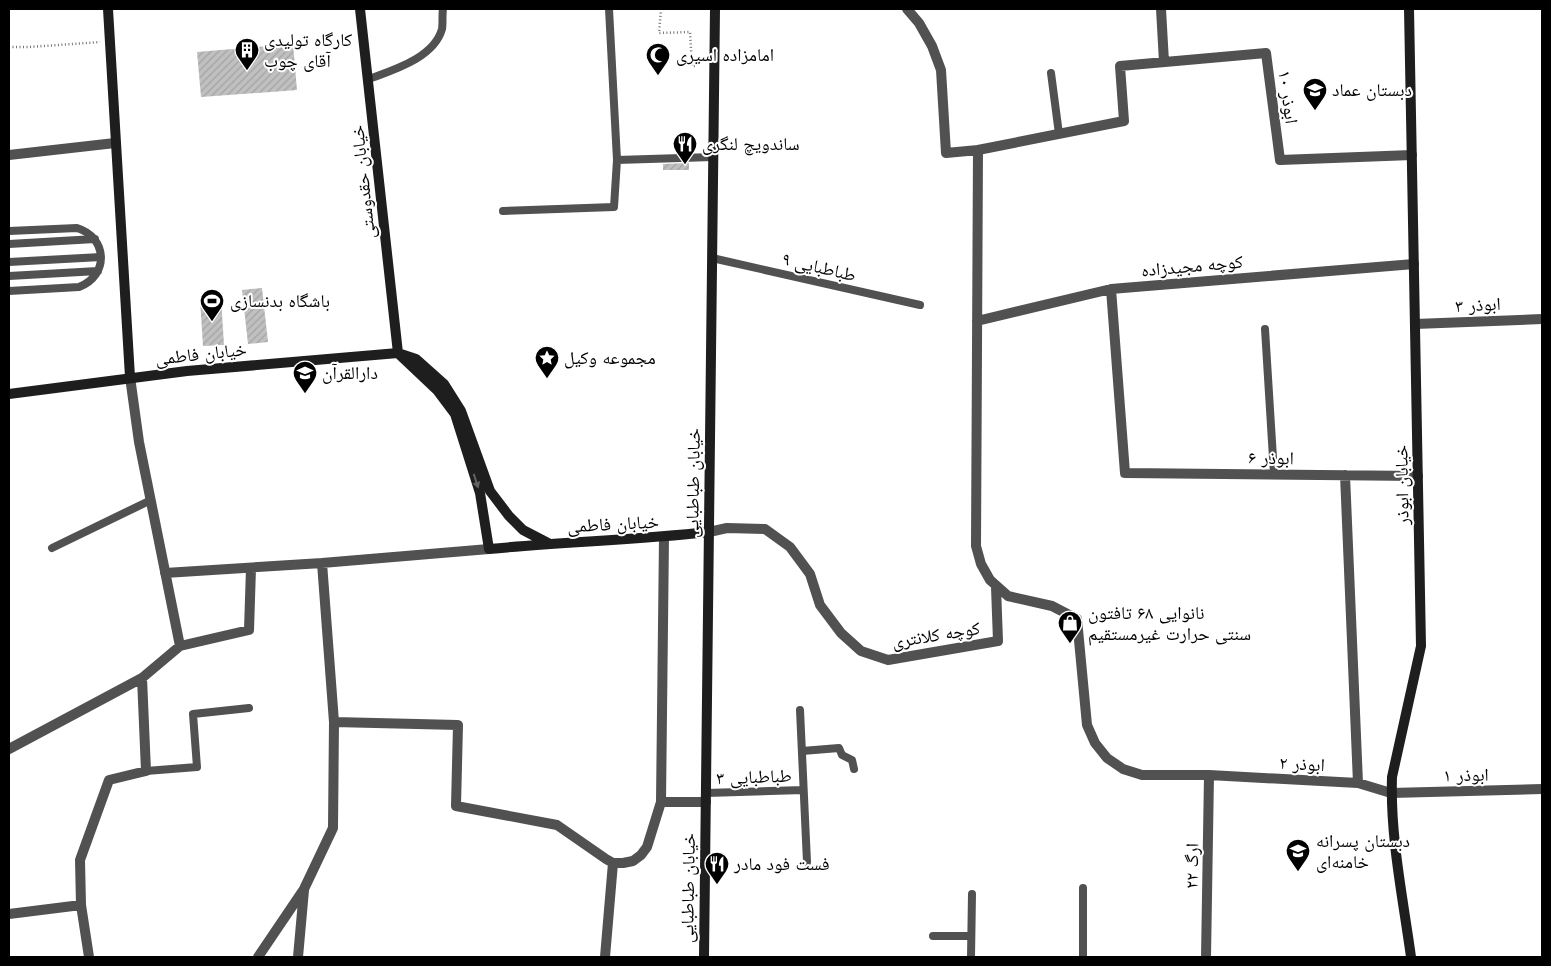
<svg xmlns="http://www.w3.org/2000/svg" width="1551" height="966" font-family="Jost,'Noto Naskh Arabic',sans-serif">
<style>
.building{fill:url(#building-hatch)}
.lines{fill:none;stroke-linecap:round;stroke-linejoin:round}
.path{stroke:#737373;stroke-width:2.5;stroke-dasharray:1 2.5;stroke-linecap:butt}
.lane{stroke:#515151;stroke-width:8}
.street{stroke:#515151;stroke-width:10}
.secondary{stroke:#1e1e1e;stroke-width:10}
.oneway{fill:#626262}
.labels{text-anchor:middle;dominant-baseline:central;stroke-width:4;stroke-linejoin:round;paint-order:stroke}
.poi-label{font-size:18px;fill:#000;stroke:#fff;text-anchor:start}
.street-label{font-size:18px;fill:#000;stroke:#fff}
</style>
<defs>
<pattern id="building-hatch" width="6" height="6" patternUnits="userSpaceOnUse" patternTransform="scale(1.25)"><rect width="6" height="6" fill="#c0c0c0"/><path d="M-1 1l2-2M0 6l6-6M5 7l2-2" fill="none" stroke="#a3a3a3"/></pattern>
</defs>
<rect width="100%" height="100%" fill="#fff"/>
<path class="building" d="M293,44l4,46 -96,7 -4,-45z
M689,163v7h-26v-6z
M262,288l6,54 -20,2 -6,-54z
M221,298l3,47 -21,1 -3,-47z"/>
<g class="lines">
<path class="path" d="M661,9l-2,24 31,-1 2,34h4
M9,47h20l71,-5"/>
<path class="lane" d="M1051,73l8,61
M369,79c24,-9 65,-21 73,-50 1,-6 0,-14 1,-20
M617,160l96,-3
M503,211l111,-4 3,-47 -8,-151
M9,231l68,-3c30,9 33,47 2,59l-70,4
M9,244l86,-5
M712,258l208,47
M9,262l92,-5
M9,276l89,-5
M1265,329l9,145
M52,548l99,-48
M800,710l7,152
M802,751l37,-3 3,7 10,5 2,9
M146,771l51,-4 -4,-53 56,-6
M706,793l97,-3
M1083,888v69
M933,936h38
M971,957l1,-63"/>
<path class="street" d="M907,9l12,14 13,23 9,24 5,83 32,-3 -2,396 5,18 9,16 18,16 44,10 25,13 10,106 8,18 12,15 16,11 19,6h67l149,8 33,10 151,-4
M1161,9l3,53
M978,150l146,-29 -4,-55 146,-13 14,107 132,-5
M9,155l106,-12
M1111,289l14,184 293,3
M977,321l134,-32 303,-25
M1415,324l127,-5
M130,377l9,65 41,204
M1345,475l13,308
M709,532l18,-4 38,1 25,18 20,27 10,31 21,28 20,18 27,9 110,-19 -2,-54
M165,573l157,-10 167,-14
M334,722l124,3 -2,81 101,19 49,34 7,4h10l10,-2 8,-6 6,-8 14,-45 3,-265
M9,749l133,-71 38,-32 69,-16 2,-62
M661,802h45
M9,914l72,-9
M89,957l-8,-52 -1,-45 29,-80 37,-9 -4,-93
M258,957l46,-68 29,-61 1,-106 -12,-159
M298,957l6,-67
M605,957l8,-94
M1206,957l3,-182"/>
<path class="secondary" d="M108,9l22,368
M360,9l38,344
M1409,9l12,637 -29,131c-2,60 11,121 19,180
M400,355l37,35 18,24 25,79 9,56c73,-7 147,-9 220,-17
M9,394l178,-23 211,-18 18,6 28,25 17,27 29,80 19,25 14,14 25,13
M704,957l11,-948"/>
</g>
<defs><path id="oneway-solid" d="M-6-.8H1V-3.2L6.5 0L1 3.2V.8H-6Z" transform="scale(1.25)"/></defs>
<use class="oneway" href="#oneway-solid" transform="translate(476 481) rotate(72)"/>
<defs>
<symbol id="building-pin" viewBox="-11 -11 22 30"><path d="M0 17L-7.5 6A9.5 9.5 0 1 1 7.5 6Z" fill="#000" stroke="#fff"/><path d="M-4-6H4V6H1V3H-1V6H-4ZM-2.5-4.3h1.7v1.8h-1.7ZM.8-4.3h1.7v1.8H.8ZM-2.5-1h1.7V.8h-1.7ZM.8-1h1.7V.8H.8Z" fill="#fff"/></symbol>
<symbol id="mosque-pin" viewBox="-11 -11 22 30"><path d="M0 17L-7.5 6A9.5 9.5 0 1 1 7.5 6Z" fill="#000" stroke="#fff"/><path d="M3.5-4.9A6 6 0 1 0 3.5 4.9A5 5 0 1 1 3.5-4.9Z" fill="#fff"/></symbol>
<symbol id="school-pin" viewBox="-11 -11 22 30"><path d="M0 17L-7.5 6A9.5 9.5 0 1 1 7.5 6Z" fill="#000" stroke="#fff"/><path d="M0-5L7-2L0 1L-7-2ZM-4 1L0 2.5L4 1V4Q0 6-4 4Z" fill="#fff"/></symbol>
<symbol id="restaurant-pin" viewBox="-11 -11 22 30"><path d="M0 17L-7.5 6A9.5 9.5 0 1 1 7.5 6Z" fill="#000" stroke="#fff"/><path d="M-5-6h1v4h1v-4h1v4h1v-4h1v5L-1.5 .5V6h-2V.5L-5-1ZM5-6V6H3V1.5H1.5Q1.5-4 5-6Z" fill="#fff"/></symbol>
<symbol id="stadium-pin" viewBox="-11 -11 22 30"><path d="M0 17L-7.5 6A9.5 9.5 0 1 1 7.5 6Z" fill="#000" stroke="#fff"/><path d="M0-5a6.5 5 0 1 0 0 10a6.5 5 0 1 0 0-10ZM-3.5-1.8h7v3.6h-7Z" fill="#fff"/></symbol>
<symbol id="sight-pin" viewBox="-11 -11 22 30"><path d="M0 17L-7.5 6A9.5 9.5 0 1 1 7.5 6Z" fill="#000" stroke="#fff"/><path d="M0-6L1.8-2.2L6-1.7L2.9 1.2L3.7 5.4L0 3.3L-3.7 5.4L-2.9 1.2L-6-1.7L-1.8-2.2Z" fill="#fff"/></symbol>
<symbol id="shop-pin" viewBox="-11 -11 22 30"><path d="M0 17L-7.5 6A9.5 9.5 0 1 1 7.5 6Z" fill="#000" stroke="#fff"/><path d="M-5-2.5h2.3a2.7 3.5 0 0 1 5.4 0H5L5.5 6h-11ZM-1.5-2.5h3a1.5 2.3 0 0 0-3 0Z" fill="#fff"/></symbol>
</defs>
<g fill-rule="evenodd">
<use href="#building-pin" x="233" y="36" width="28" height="38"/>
<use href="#mosque-pin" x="644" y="41" width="28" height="38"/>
<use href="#school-pin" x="1301" y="76" width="28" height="38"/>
<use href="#restaurant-pin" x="671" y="130" width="28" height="38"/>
<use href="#stadium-pin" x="198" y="287" width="28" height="38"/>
<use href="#sight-pin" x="533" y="344" width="28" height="38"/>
<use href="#school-pin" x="291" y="359" width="28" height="38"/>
<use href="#shop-pin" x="1056" y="609" width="28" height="38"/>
<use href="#school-pin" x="1284" y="837" width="28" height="38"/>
<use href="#restaurant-pin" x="703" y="850" width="28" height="38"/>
</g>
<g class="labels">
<g class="poi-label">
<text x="264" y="40">کارگاه تولیدی<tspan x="264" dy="21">آقای چوب</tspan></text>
<text x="676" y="55">امامزاده اسیری</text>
<text x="1332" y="90">دبستان عماد</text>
<text x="702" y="144">ساندویچ لنگری</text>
<text x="230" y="301">باشگاه بدنسازی</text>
<text x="564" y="358">مجموعه وکیل</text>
<text x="322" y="373">دارالقرآن</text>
<text x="1088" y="613">نانوایی ۶۸ تافتون<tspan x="1088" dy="21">سنتی حرارت غیرمستقیم</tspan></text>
<text x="1316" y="841">دبستان پسرانه<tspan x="1316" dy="21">خامنه‌ای</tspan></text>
<text x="734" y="864">فست فود مادر</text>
</g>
<g class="street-label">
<text transform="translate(1288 97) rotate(82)">ابوذر ۱۰</text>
<text transform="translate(363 182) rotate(-96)">خیابان حقدوستی</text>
<text transform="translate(1192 266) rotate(-5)">کوچه مجیدزاده</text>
<text transform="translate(819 267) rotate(13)">طباطبایی ۹</text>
<text transform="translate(1478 305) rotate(-3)">ابوذر ۳</text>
<text transform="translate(201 354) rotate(-6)">خیابان فاطمی</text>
<text transform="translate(1271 458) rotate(1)">ابوذر ۶</text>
<text transform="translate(693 483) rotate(-89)">خیابان طباطبایی</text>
<text transform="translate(1402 485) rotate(-91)">خیابان ابوذر</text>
<text transform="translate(613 524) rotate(-3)">خیابان فاطمی</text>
<text transform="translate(936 635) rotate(-9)">کوچه کلانتری</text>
<text transform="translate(1302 764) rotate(3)">ابوذر ۲</text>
<text transform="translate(1466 775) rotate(-1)">ابوذر ۱</text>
<text transform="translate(754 777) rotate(-2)">طباطبایی ۳</text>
<text transform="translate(1192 866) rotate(-89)">ارگ ۲۲</text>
<text transform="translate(688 888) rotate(-89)">خیابان طباطبایی</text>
</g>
</g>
<rect width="1551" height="966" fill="none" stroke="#000000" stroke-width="20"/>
</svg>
